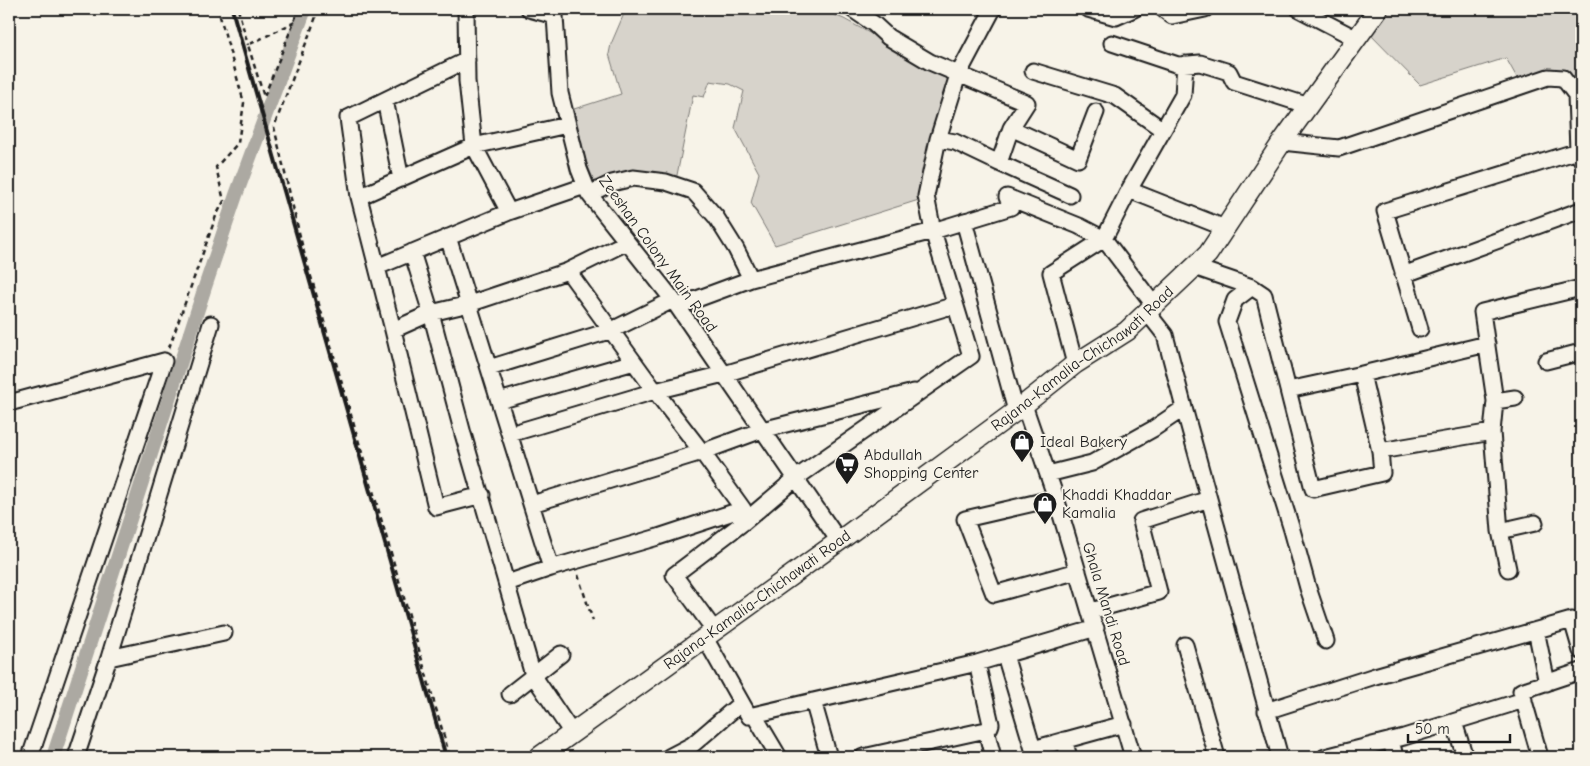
<svg xmlns="http://www.w3.org/2000/svg" width="1590" height="766" font-family="'Comic Neue',sans-serif">
<style>
.green{fill:#d7d3cb;stroke:#7a7874}
.lines{fill:none;stroke-linecap:round;stroke-linejoin:round}
.canal{stroke:#aca9a2;stroke-width:14}
.minor-casing{stroke:#1c1c1c;stroke-width:19}
.major-casing{stroke:#1c1c1c;stroke-width:22}
.path{stroke:#1c1c1c;stroke-width:2.5;stroke-dasharray:5 4;stroke-linecap:butt}
.minor{stroke:#f7f3e8;stroke-width:15}
.major{stroke:#f7f3e8;stroke-width:19}
.rail{stroke:#1c1c1c;stroke-width:4}
.labels{text-anchor:middle;dominant-baseline:central;stroke-width:4;stroke-linejoin:round;paint-order:stroke}
.street-label{font-size:16px;fill:#1c1c1c;stroke:#f7f3e8}
.poi-label{font-size:16px;fill:#1c1c1c;stroke:#f7f3e8;text-anchor:start}
</style>
<rect width="100%" height="100%" fill="#f7f3e8"/>
<filter id="ink" filterUnits="userSpaceOnUse"><feTurbulence type="fractalNoise" baseFrequency=".02" numOctaves="2"/><feDisplacementMap in="SourceGraphic" scale="10" xChannelSelector="R" yChannelSelector="G"/><feConvolveMatrix kernelMatrix="1 2 1 2 8 2 1 2 1" color-interpolation-filters="sRGB"/></filter>
<g filter="url(#ink)">
<path class="green" d="M626,9h194l24,10 109,60 -31,120 -147,46 -24,-42 8,-30 -24,-45 9,-37 -14,-7 -20,-3 -6,16 -11,-2 -17,85 -80,5 -10,-23 -12,-53 47,-15 -12,-40 2,-10z
M1378,9h203v85l-18,-16 -42,7 -15,-27 -86,27 -56,-57z"/>
<g class="lines">
<path class="canal" d="M53,757l152,-470 31,-92 69,-186"/>
<defs>
<path id="minor" d="M466,9l1,72 7,65 35,66 76,-26
M529,9l26,7
M556,9l-1,7 5,77 19,76 10,25 84,106 166,241
M852,9l22,15 14,13 42,25 97,41 -16,25 67,31 18,-47
M1088,9l28,8 18,-8
M1163,9l9,7 33,-7
M1299,9l58,30
M1112,43l66,22 22,-2 29,9 5,10 75,24
M1185,64l-2,31 -54,95 96,38
M1033,71l82,25 48,34
M385,100l16,79
M938,139l17,3 44,21 12,-35
M1282,142l57,6 209,-71 15,1 13,17
M1581,159l-3,-8 -2,-56 5,-1
M999,163l71,32
M589,194l23,-11 21,-5 33,4 27,9 23,26 20,32 15,30
M359,197l115,-51 93,-21
M964,221l52,190
M448,237l103,331 107,-31 85,-28 -41,-57 -170,52
M412,252l19,61 -38,17 -34,-133 -11,-79 119,-58
M377,267l132,-55
M1194,267l58,20
M568,271l59,-29
M1403,275l178,-65
M678,306l73,-27 182,-48 78,-24 -4,-10 72,29 25,13 50,66
M1420,329l-35,-118 193,-60
M393,330l43,177 46,-12
M1546,361l35,-9
M1075,364l-24,-91 53,-34 25,-49
M489,368l123,-38 61,-30
M1362,374l125,-30
M1288,390l74,-16 18,77
M499,401l135,-39
M1495,401l-13,-89 99,-24
M9,403l155,-42
M1024,405l32,93 77,259
M1492,432l3,-31 20,-3
M510,434l145,-43 47,61 60,-22 152,-38
M1048,474l44,-11 61,-34 31,-21 -19,-73 -18,-23
M1056,498l-91,21 29,75 84,-23
M1209,499l71,258
M1500,531l8,38
M507,583l44,-15
M1091,611l68,-19 -18,-71 68,-22 -25,-91
M1536,630l11,53
M715,631l-41,-56 70,-53 52,-44 175,-122 -38,-125 -7,-35 12,-57 20,-64 35,-66
M705,638l44,78 228,-53 119,-35
M1326,641l-18,-53 -16,-58 -65,-208 8,-22 17,-13 12,8 49,194 69,-16 -2,-22 112,-19 8,99 35,-8
M1185,645l32,112
M1005,655l28,94 91,-25
M109,658l115,-25
M510,694l51,-40
M813,701l16,56
M1266,711l109,-35 197,-56 9,31
M754,715l25,42
M1454,722l11,35
M986,730l7,27
M572,733l-39,-58 -70,-241 -32,-121 38,-9 99,-33 87,120 69,-17 231,-69
M1064,740l5,17
M1391,740l4,17
M30,757l134,-396
M76,757l33,-99 102,-334
M669,757l23,-12 49,-42
M863,757l123,-27 4,-3 1,-3 -14,-61
M1325,757l79,-20 120,-37
M1540,757l-19,-66 60,-20"/>
<g id="major">
<path id="s1" d="M539,757l300,-216 177,-130 59,-47 52,-33 81,-77 74,-112 96,-133"/>
</g>
</defs>
<use href="#minor" class="minor-casing"/>
<use href="#major" class="major-casing"/>
<path class="path" d="M238,9l10,36
M319,9l-45,118 29,122 147,508
M295,22l-47,23 16,52 35,-88
M169,348l47,-132 8,-15 -8,-34 22,-24 6,-40 -26,-94
M578,575l15,46"/>
<use href="#minor" class="minor"/>
<use href="#major" class="major"/>
<path class="rail" d="M232,9l214,748"/>
</g>
</g>
<defs>
<symbol id="shop-pin" viewBox="-11 -11 22 30"><path d="M0 17L-7.5 6A9.5 9.5 0 1 1 7.5 6Z" fill="#1c1c1c" stroke="#f7f3e8"/><path d="M-5-2.5h2.3a2.7 3.5 0 0 1 5.4 0H5L5.5 6h-11ZM-1.5-2.5h3a1.5 2.3 0 0 0-3 0Z" fill="#fff"/></symbol>
<symbol id="supermarket-pin" viewBox="-11 -11 22 30"><path d="M0 17L-7.5 6A9.5 9.5 0 1 1 7.5 6Z" fill="#1c1c1c" stroke="#f7f3e8"/><path d="M-6-5.5h2.5l.6 2H6L4.5 2H-2.5L-4.4-4H-6ZM-1.5 3.2a1.3 1.3 0 1 0 .1 0ZM3 3.2a1.3 1.3 0 1 0 .1 0Z" fill="#fff"/></symbol>
</defs>
<g fill-rule="evenodd">
<use href="#shop-pin" x="1008" y="428" width="28" height="38"/>
<use href="#supermarket-pin" x="833" y="450" width="28" height="38"/>
<use href="#shop-pin" x="1031" y="490" width="28" height="38"/>
</g>
<g class="labels">
<g class="street-label">
<text transform="translate(658 254) rotate(54)">Zeeshan Colony Main Road</text>
<text stroke="none"><textPath href="#s1" startOffset="674">Rajana-Kamalia-Chichawati Road</textPath></text>
<text stroke="none"><textPath href="#s1" startOffset="269">Rajana-Kamalia-Chichawati Road</textPath></text>
<text transform="translate(1106 604) rotate(73)">Ghala Mandi Road</text>
</g>
<g class="poi-label">
<text x="1040" y="442">Ideal Bakery</text>
<text x="864" y="455">Abdullah<tspan x="864" dy="18">Shopping Center</tspan></text>
<text x="1062" y="495">Khaddi Khaddar<tspan x="1062" dy="18">Kamalia</tspan></text>
</g>
</g>
<rect width="1590" height="766" fill="none" stroke="#f7f3e8" stroke-width="30"/>
<rect x="15" y="15" width="1560" height="736" fill="none" stroke="#1c1c1c" stroke-width="2" filter="url(#ink)"/>
<path d="M1408 734v8h102v-8" fill="none" stroke="#1c1c1c" stroke-width="2.5"/>
<text x="1415" y="734" font-size="15" fill="#1c1c1c" stroke="#f7f3e8" stroke-width="4" paint-order="stroke">50 m</text>
</svg>
